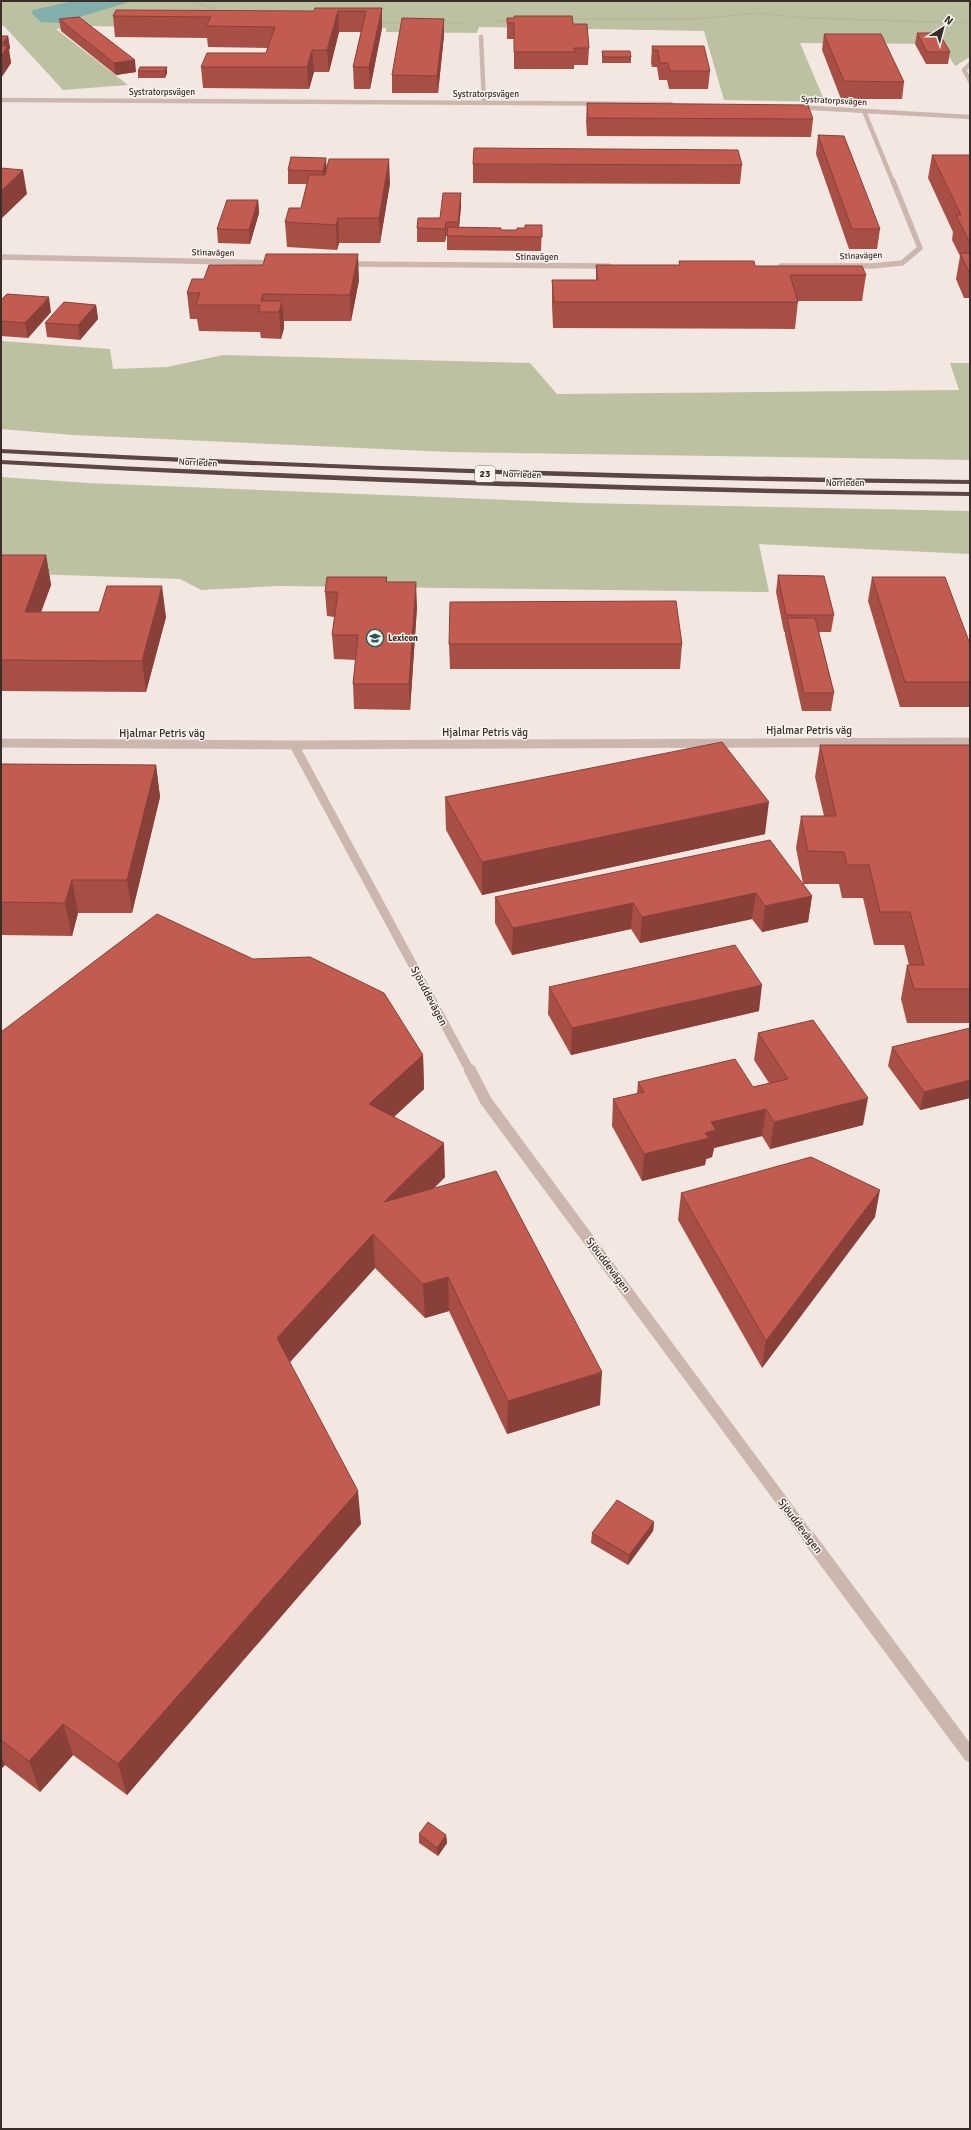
<svg xmlns="http://www.w3.org/2000/svg" width="971" height="2130" font-family="Signika,sans-serif">
<style>
.green{fill:#bcc2a1}
.water{fill:#81afab}
.lines{fill:none;stroke-linecap:round;stroke-linejoin:round}
.path{stroke:#b7a197;stroke-width:1;stroke-dasharray:1 1;stroke-linecap:butt}
.minor-far4{stroke:#cbb7ad;stroke-width:4.5}
.minor-far3{stroke:#cbb7ad;stroke-width:5.5}
.minor-far2{stroke:#cbb7ad;stroke-width:9}
.minor-far1{stroke:#cbb7ad;stroke-width:12}
.minor{stroke:#cbb7ad;stroke-width:14}
.highway{fill:#5a4743;fill-rule:evenodd}
.wall{fill:#a74f45}
.shaded-wall{fill:#884038}
.building{fill:#c25c50;stroke:#884038}
.labels{text-anchor:middle;dominant-baseline:central;stroke-width:3;stroke-linejoin:round;paint-order:stroke}
.far-street-label{font-size:9px;fill:#3a2e2b;stroke:#faf3ee}
.far-poi-label{font-size:9px;font-weight:bold;fill:#3a2e2b;stroke:#faf3ee;text-anchor:start}
.shield{fill:#faf3ee;stroke:#746966;stroke-width:1}
.shield-label{font-size:10px;font-weight:bold;fill:#3a2e2b}
.street-label{font-size:11px;fill:#3a2e2b;stroke:#faf3ee}
</style>
<rect width="100%" height="100%" fill="#f3e8e1"/>
<path class="green" d="M1,1h969v56l-15,9 -14,-22 -141,-1 25,59 -101,-2 -20,-69 -225,-4 -2,6 -91,-1v-4l-73,-1 -2,3 -225,-4 -30,3 72,56 -65,5 -59,-64h-3z
M1,341l109,8 3,20 54,-2 56,-12 307,8 27,31 402,-4 -9,-27h20v97l-521,-8 -376,-17 -72,-6z
M1,477l87,6 494,20 388,8v43l-211,-10 10,48 -491,-6 -77,4 -21,-11 -179,-6z"/>
<path class="water" d="M74,1h58l-72,22 -19,-1 -10,-9 2,-3z"/>
<g class="lines">
<path class="path" d="M191,1l28,10
M569,19h129l59,-6 50,5 163,5
M497,21h13
M379,23h25
M441,23h23"/>
<path class="minor-far4" d="M481,37l3,65
M970,64l-6,6 6,11
M1,100l670,4
M795,107l175,10
M864,111l29,71"/>
<path class="minor-far3" d="M1,257l276,6
M345,264l264,2
M781,266h91l30,-3 18,-15 -27,-67"/>
<path class="minor-far2" d="M1,743l293,2 676,-3
M294,745l176,326"/>
<path class="minor-far1" d="M470,1070l16,31 324,438"/>
<path class="minor" d="M809,1538l161,217"/>
<path class="highway" d="M1,449c323,17 646,27 969,31v4c-323,-3 -646,-14 -969,-31z
M1,460c323,17 646,28 969,32v4c-323,-3 -646,-14 -969,-32z"/>
</g>
<path class="wall" d="M382,8v20l-12,61h-16l-1,-22 8,-35h-22l-10,40h-15l-5,17 -106,-1 -2,-21 65,-14 2,-5 -60,-1 -1,-9 -92,-1 -2,-21 201,-5z
M507,18l66,6 16,24 -1,17h-14v4h-60v-30h-7z
M59,19l77,53 -20,3 -55,-44z
M1,33l1,3h6l2,12 -1,2 2,13 -10,15z
M917,33l33,19 -2,12h-22l-11,-20z
M824,34l80,48 -2,17h-61l-19,-49z
M444,35l-6,58h-46v-18z
M652,46l58,25 -2,18h-39l-2,-9h-8l-2,-13h-5l-1,-4z
M602,51l29,6v6h-29z
M167,67v6l-2,5h-27v-7z
M587,103l226,16 -2,18 -224,-1 -1,-15z
M818,135l62,94 -3,20h-28l-33,-95z
M932,155h38v143h-6l-8,-19 4,-23 -8,-16 1,-8 -25,-54z
M473,164l269,1 -2,19 -267,-1z
M327,167l63,16 -10,60h-41l-2,7 -50,-3 -2,-25 16,-14 6,-24h-19v-14z
M461,193v14l-2,20 42,3h16l25,-5 -1,26 -94,-1v-14h-1l-1,6h-28v-14l23,-10z
M258,200l1,13 -9,31 -32,-1 -1,-14z
M679,261l76,5 111,9 -4,26h-64l-3,28 -242,-1 -1,-22v-26h44v-15h83z
M204,279l155,1 -8,41h-67v7l-3,11 -20,-1 -1,-6 -61,-1 -2,-12h-7l-3,-26z
M1,300l50,12 -23,26 -27,-2z
M96,305l2,14 -18,21 -33,-3 -2,-14z
M1,555h45l5,30 -10,27 125,5 -20,75 -145,-1z
M778,575l56,40 -3,17h-12l15,61 -3,18h-29l-17,-76v-3h-1l-8,-40z
M387,577v5l30,25 -7,103 -56,-1 -1,-25 3,-24 -22,-1 -2,-24 3,-18 -8,-1 -2,-24z
M872,577l98,67v63h-70l-32,-106z
M449,644h233l-2,25h-230z
M820,745h150v278h-63l-6,-24 6,-34h2l-5,-20h-30l-11,-47h-21l-3,-14h-36l9,12 -4,26 -46,10 -10,-13 -112,24 -9,-14 -119,26 -17,-32v-26l308,-13 -7,-36 5,-32h23l-9,-39z
M1,764l155,1 4,32 -28,116h-54l-6,23 -71,-1z
M445,797l320,37 -283,61 -36,-65z
M549,987l210,24 -188,44 -23,-41z
M970,1028v70l-50,12 -32,-44 4,-19z
M1,1032l422,23 1,34 -30,28 51,60 -11,11 166,217 -93,29 -58,-123 -24,7 -50,-50 -85,94 71,162 -234,271 -54,-40 -33,37 -35,-27 -4,4z
M758,1033l105,92 -93,24 -8,-13 -48,12 -2,9 -6,2 -1,6 -63,16 -30,-55 1,-27 24,-5 1,-12 115,5 16,-4 -15,-23z
M681,1193l194,24 -113,151 -84,-148z
M654,1522l-1,9 -25,34 -37,-22 1,-10z
M419,1834l27,1 1,8 -9,13 -19,-13z"/>
<path class="shaded-wall" d="M382,8v20l-12,61 -1,-22z
M338,11l1,21 -10,40 -2,-22z
M444,19v16l-6,58 -1,-17z
M8,36l2,12 -1,2 2,13 -10,15v-22l4,-6 -1,-8z
M312,50l2,22 -5,17 -2,-22z
M135,60l1,12 -20,3 -2,-12z
M167,67v6l-2,5v-7z
M326,158l1,13 -3,13 -1,-13z
M389,159l1,24 -10,60 -1,-25z
M23,170l4,24 -26,25v-28z
M461,193v14l-3,29v-14z
M258,200l1,13 -9,31 -1,-14z
M338,218l1,25 -2,7 -1,-25z
M446,222v14l-1,6v-13z
M358,254l1,26 -8,41 -1,-26z
M263,294l1,18 -3,-11z
M49,297l2,15 -23,26 -3,-15z
M282,301l2,27 -3,11 -2,-27z
M96,305l2,14 -18,21 -2,-15z
M46,555l5,30 -21,57 -5,-30z
M416,582l1,25 -7,103 -1,-26z
M162,586l4,31 -20,75 -4,-31z
M156,765l4,32 -28,116 -5,-33z
M769,802l-4,32 -283,61v-33z
M72,880l6,33 -6,23 -7,-33z
M756,893l-4,26 -112,24 2,-26z
M812,896l-4,26 -46,10 3,-26z
M633,903l-2,26 -119,26 1,-27z
M762,985l-3,26 -188,44 1,-27z
M423,1055l1,34 -53,49 -2,-34z
M970,1080v18l-50,12 4,-18z
M868,1098l-5,27 -93,24 4,-27z
M766,1109l-4,27 -48,12 -2,9 -6,2 -1,6 -63,16 2,-27 61,-21 6,-11z
M444,1143l1,34 -59,59 -2,-34z
M880,1190l-5,27 -113,151 4,-27z
M373,1234l2,34 -94,104 -4,-34z
M448,1277l1,34 -24,7 -2,-34z
M602,1372l-2,33 -93,29 1,-33z
M358,1491l3,33 -234,271 -9,-31z
M654,1522l-1,9 -25,34 1,-10z
M63,1724l10,31 -33,37 -11,-31z
M1,1755l4,10 -4,4z
M446,1835l1,8 -9,13 -1,-8z"/>
<path class="building" d="M315,8h67l-13,59h-16l13,-56h-28l-11,39h-15l-5,17h-106l6,-14h59l9,-26 -69,-1 5,-9 -98,-1 3,-6 198,1z
M514,16h58l1,8h14l2,24h-15l1,4h-61v-29h-7v-5h7z
M79,17l56,43 -21,3 -55,-44z
M402,18l42,1 -7,57 -45,-1z
M917,33h22l11,19h-23z
M824,34h57l23,48 -60,-1z
M1,36h7l-4,6h-3z
M1,46h7l-7,10z
M652,46h52l6,25h-40l-2,-8h-8l-2,-13h-5z
M602,51h28l1,6h-28z
M140,67h27l-2,4h-27z
M587,103l221,2 5,14 -225,-1z
M818,135l26,1 36,93h-28z
M474,148l264,2 4,15 -269,-1z
M932,155h38v88l-14,-28h5z
M291,157l35,1 -3,13 -35,-1z
M329,159h60l-10,59h-41l-2,7 -51,-3 4,-14h12l8,-33h16z
M1,168l22,2 -22,21z
M443,193h18l-3,29h-12l-1,7 -28,-1 1,-10h22z
M227,200h31l-9,30 -32,-1z
M525,225h17v12l-95,-1 1,-9 53,1v2h16v-2h8z
M960,253h10v19h-1z
M266,254h92l-8,41 -87,-1 -2,7h21l-3,11h-20l1,-7h-64l4,-12h-13l5,-14h12l5,-14h54z
M679,261h75l1,5h107l4,9h-76l8,27h-244l-2,-22h46l-2,-15h84z
M7,294l42,3 -24,26 -24,-2v-21z
M64,302l32,3 -18,20 -33,-2z
M1,555h45l-21,57h74l8,-26h55l-20,75 -141,-1z
M778,575l46,1 10,39h-48z
M327,577h60l-1,5h30l-7,102h-56l5,-49h-26l6,-43h-13z
M872,577h73l25,67v38h-65z
M676,601l6,43h-233l1,-42z
M787,618h28l19,75h-30z
M722,742l47,60 -287,60 -37,-65z
M820,745h150v244h-56l-7,-24h17l-14,-53h-30l-11,-47h-22l-3,-13 -36,-1 -7,-35h35z
M1,764l155,1 -29,115h-55l-7,23 -64,-1z
M770,840l42,56 -47,10 -9,-13 -114,24 -9,-14 -120,25 -18,-31z
M157,914l96,45 57,-2 74,36 39,62 -54,49 75,39 -60,59 112,-31 106,201 -94,29 -60,-124 -25,7 -50,-50 -96,104 81,153 -240,273 -55,-40 -34,37 -28,-21v-708z
M735,945l27,40 -190,43 -23,-41z
M813,1020l55,78 -94,24 -8,-13 -55,13 5,8 -11,3 4,5 -65,16 -31,-55 31,-7 -6,-10 97,-23 18,28 35,-8 -30,-46z
M970,1028v52l-46,12 -32,-45z
M811,1157l69,33 -114,151 -85,-148z
M617,1500l37,22 -25,33 -37,-22z
M428,1822l18,13 -9,13 -18,-14z"/>
<defs>
<symbol id="school-ring" viewBox="-11 -11 22 22"><circle r="9.5" fill="#faf3ee" stroke="#225b56" stroke-width="1.5"/><path d="M0-5L7-2L0 1L-7-2ZM-4 1L0 2.5L4 1V4Q0 6-4 4Z" fill="#225b56"/></symbol>
</defs>
<g fill-rule="evenodd">
<use href="#school-ring" x="365" y="628" width="20" height="20"/>
</g>
<g class="labels">
<g class="far-street-label">
<text x="162" y="92">Systratorpsvägen</text>
<text x="486" y="94">Systratorpsvägen</text>
<text transform="translate(834 101) rotate(3)">Systratorpsvägen</text>
<text transform="translate(213 253) rotate(1)">Stinavägen</text>
<text transform="translate(861 256) rotate(-2)">Stinavägen</text>
<text x="537" y="257">Stinavägen</text>
<text transform="translate(198 463) rotate(3)">Norrleden</text>
<text transform="translate(522 475) rotate(2)">Norrleden</text>
<text x="845" y="483">Norrleden</text>
</g>
<g class="far-poi-label">
<text x="388" y="638">Lexicon</text>
</g>
<rect class="shield" x="475" y="466" width="20" height="16" rx="3"/>
<g class="shield-label">
<text x="485" y="474">23</text>
</g>
<g class="street-label">
<text x="809" y="730">Hjalmar Petris väg</text>
<text x="485" y="732">Hjalmar Petris väg</text>
<text x="162" y="733">Hjalmar Petris väg</text>
<text transform="translate(429 996) rotate(62)">Sjöuddevägen</text>
<text transform="translate(608 1265) rotate(53)">Sjöuddevägen</text>
<text transform="translate(800 1526) rotate(53)">Sjöuddevägen</text>
</g>
</g>
<rect width="971" height="2130" fill="none" stroke="#3a2e2b" stroke-width="4"/>
<g transform="translate(943 28) rotate(36)" stroke="#faf3ee" stroke-width="3" paint-order="stroke">
<path d="M0-3L7 15L0 10L-7 15Z" fill="#3a2e2b"/>
<text y="-6" font-size="11" font-weight="bold" text-anchor="middle" fill="#3a2e2b">N</text>
</g>
</svg>
